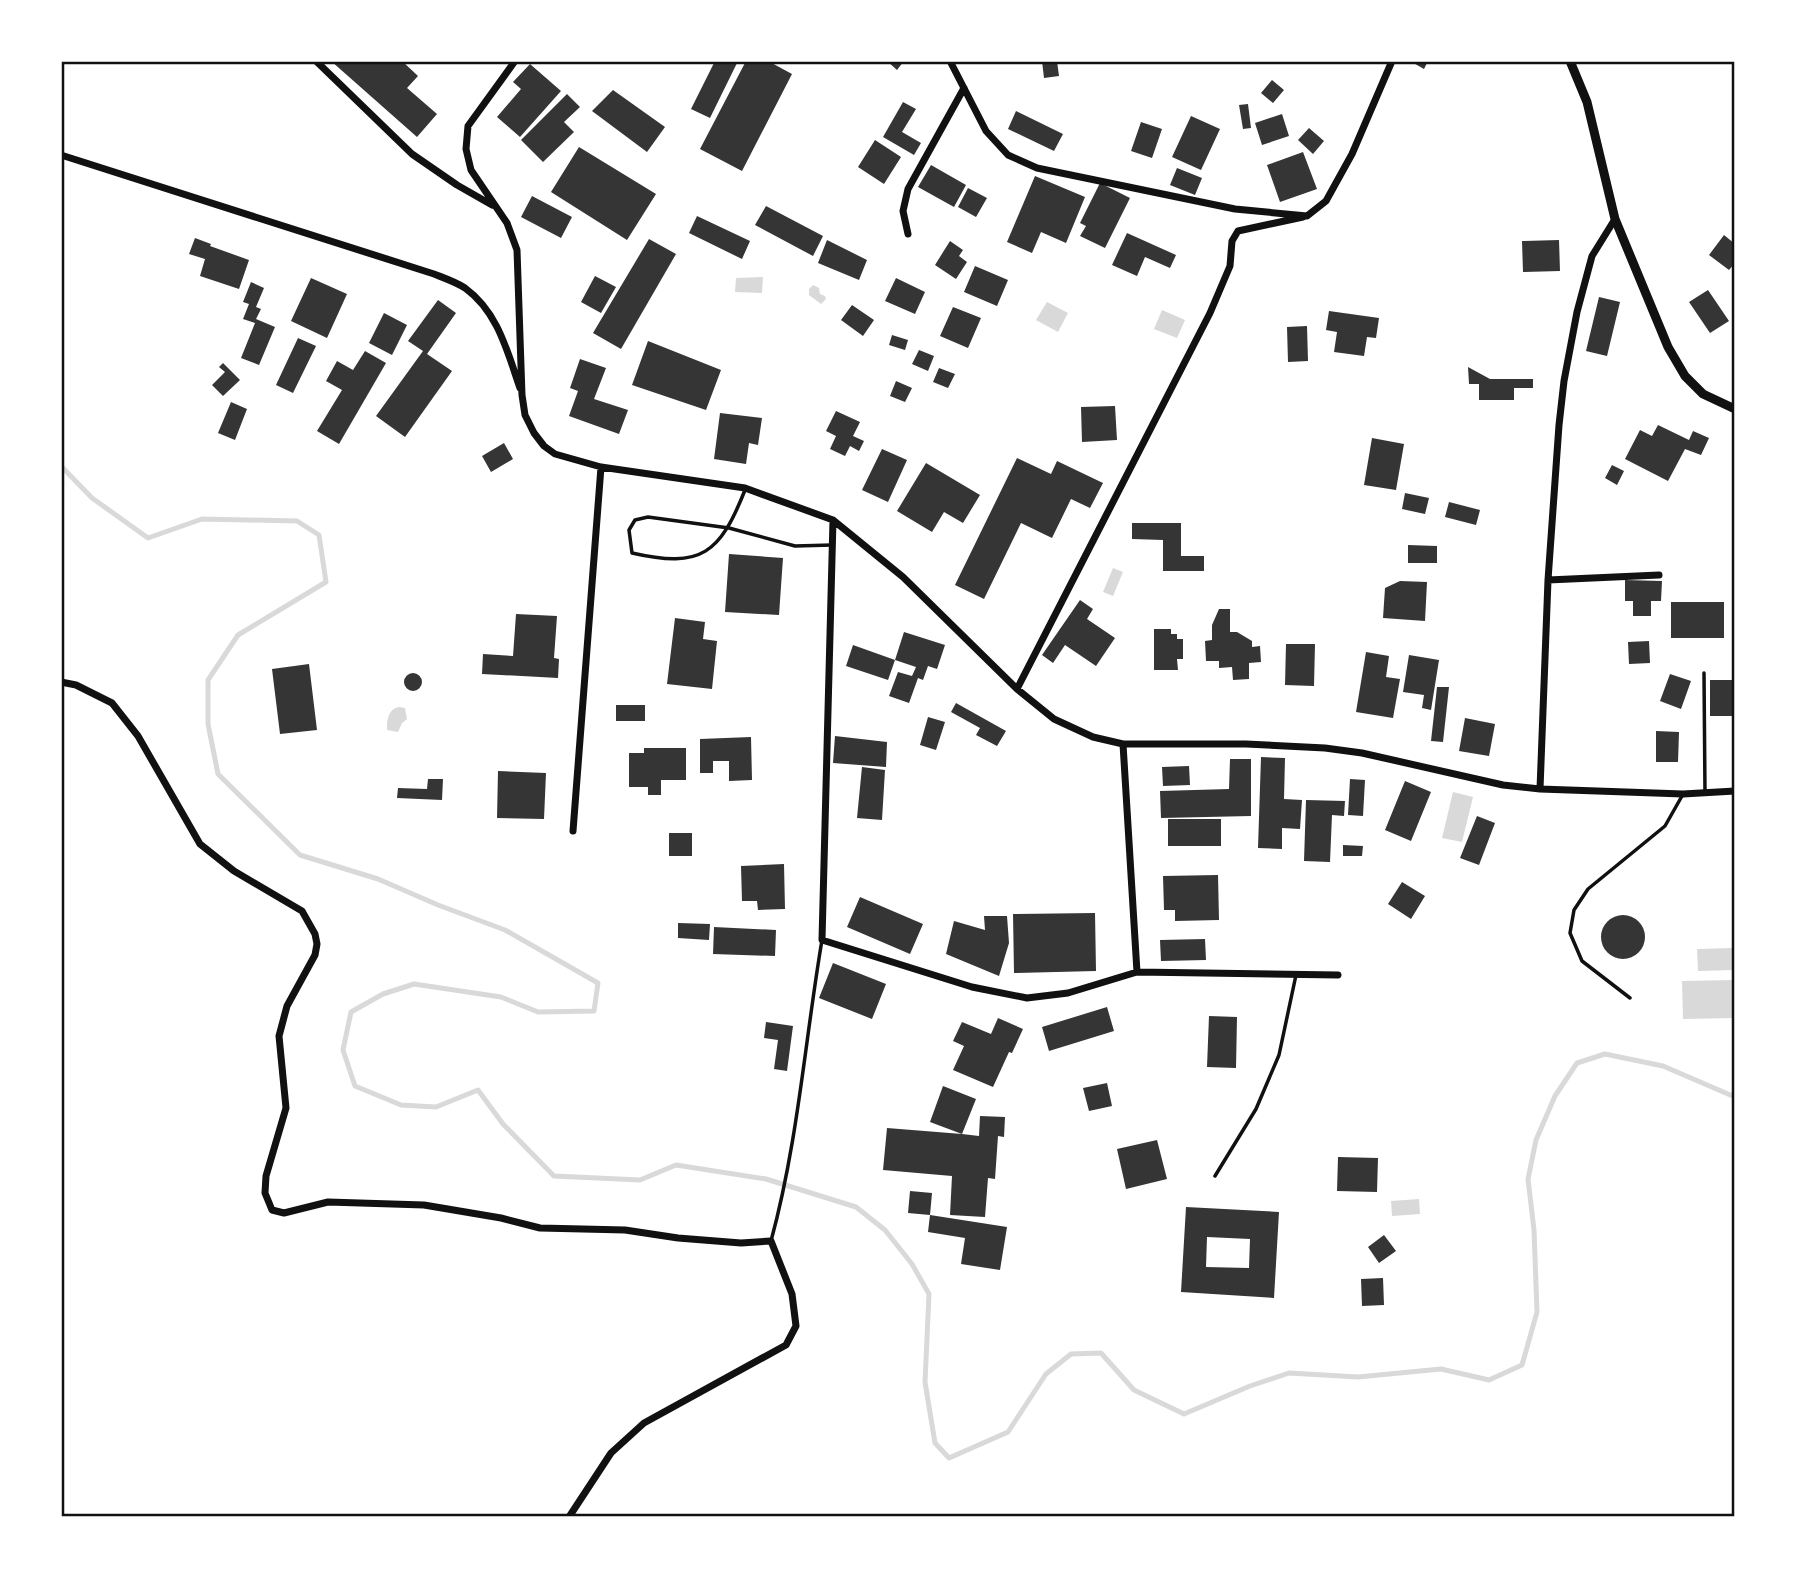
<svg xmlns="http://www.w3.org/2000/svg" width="1796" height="1578" font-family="Commissioner,sans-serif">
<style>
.water{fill:#d9d9d9}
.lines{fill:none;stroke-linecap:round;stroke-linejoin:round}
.stream{stroke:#d9d9d9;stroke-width:5}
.building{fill:#353535;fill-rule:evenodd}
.service{stroke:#111;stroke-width:3.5}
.minor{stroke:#111;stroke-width:7}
.tertiary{stroke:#111;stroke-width:9}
.neatline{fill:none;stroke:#111;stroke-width:2.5}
</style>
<rect width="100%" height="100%" fill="#fff"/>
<path class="water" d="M763,277l-1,16 -27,-1 1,-14z
M813,285l6,3 1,6 5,2 1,3 -5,5 -12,-9v-6z
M1047,302l21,11 -10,19 -22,-12z
M1162,310l23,10 -8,18 -23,-9z
M1113,568l10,4 -10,24 -10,-4z
M399,707l6,1 2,11 -5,4 -4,9 -11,-2c0,-10 1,-21 12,-23z
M1453,792l20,5 -11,45 -20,-4z
M1735,948v22l-37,1 -1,-22z
M1735,980v38l-52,1 -1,-38z
M1419,1199l1,15 -28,2 -1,-15z"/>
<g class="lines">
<path class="stream" d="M61,466l31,32 56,40 54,-19 95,2 22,14 7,47 -88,53 -30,45v44l10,50 82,81 78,24 60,26 67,25 93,53 -4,28 -56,1 -37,-15 -87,-13 -31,10 -32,18 -8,38 12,36 46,19 35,2 42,-17 25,34 51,52 86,4 36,-15 90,14 90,28 29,23 27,34 17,30 -4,88 10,61 14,15 59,-26 38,-58 25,-20 30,-1 33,37 50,24 66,-28 39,-13 69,4 83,-8 48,11 33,-15 15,-53 -3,-82 -6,-51 8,-39 19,-44 22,-33 28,-9 58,12 72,31"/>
</g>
<path class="building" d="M331,61h71l16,15 -11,12 30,26 -20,23z
M715,61h23l-28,57 -19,-9z
M746,61h22l24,13 -50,97 -42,-22z
M887,61h17l-7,9z
M1042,61h15l2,15 -15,2z
M1410,61h18l-4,8z
M530,64l31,27 -41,46 -23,-20 24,-28 -8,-7z
M1272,80l12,10 -11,13 -12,-10z
M613,90l52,37 -18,25 -55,-41z
M567,94l13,13 -16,15 10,10 -31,30 -22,-22z
M903,102l13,7 -14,23 19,11 -7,12 -31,-18z
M1248,104l3,24 -8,1 -4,-24z
M1016,111l47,23 -9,17 -46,-22z
M1282,114l7,22 -27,9 -7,-22z
M1191,116l29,13 -19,41 -29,-13z
M1141,122l21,7 -10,29 -21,-7z
M1309,128l15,13 -11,13 -15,-14z
M875,140l26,17 -17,27 -26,-17z
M579,147l77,47 -29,46 -76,-48z
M1303,152l14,37 -37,13 -13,-37z
M931,165l35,20 -12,22 -36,-20z
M1177,168l25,10 -7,17 -25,-10z
M1035,176l50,21 -19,46 -25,-11 -9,21 -25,-11z
M1100,183l30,15 -25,50 -25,-12 6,-10 -6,-3z
M968,188l19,10 -11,19 -18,-10z
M532,196l40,21 -11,21 -40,-21z
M766,206l57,30 -10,20 -58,-31z
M697,216l53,25 -8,18 -53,-26z
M1127,233l49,22 -6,13 -25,-11 -8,19 -25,-11z
M1724,235l11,9v19l-6,7 -20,-15z
M195,238l16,6 -1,2 39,14 -10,29 -39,-13 5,-17 -16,-5z
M649,239l27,15 -55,95 -28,-16z
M827,240l40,20 -8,20 -41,-17z
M1559,240l1,31 -37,1 -1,-31z
M950,241l13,9 -4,6 8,6 -11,17 -21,-14z
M975,266l33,14 -11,26 -33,-14z
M595,276l21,11 -15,26 -20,-11z
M311,278l36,16 -20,44 -36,-17z
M896,278l29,14 -10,22 -30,-13z
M251,282l13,6 -8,19 5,2 -5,10 19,8 -16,38 -18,-7 14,-35 -12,-4 6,-15 -6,-2z
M1708,290l21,31 -19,12 -21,-31z
M1599,297l21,5 -13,54 -21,-5z
M438,300l18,13 -29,41 25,17 -47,66 -29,-21 47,-65 -15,-10z
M852,305l22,15 -11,16 -22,-16z
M953,307l28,11 -13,30 -28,-12z
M1329,311l50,7 -3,20 -9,-1 -3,19 -30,-4 3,-20 -11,-2z
M384,313l23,12 -15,30 -23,-12z
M1307,326l1,35 -20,1 -1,-35z
M892,335l16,5 -3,10 -16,-5z
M298,338l18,8 -23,47 -17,-8z
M648,341l73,29 -15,40 -74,-25z
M919,350l15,6 -6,15 -16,-7z
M365,351l21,12 -47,81 -22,-13 25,-41 -16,-9 11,-20 16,9z
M580,359l26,9 -12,31 34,11 -9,24 -50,-18 9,-25 -8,-3z
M223,363l17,17 -17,16 -11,-11 13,-13 -6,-5z
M1468,367l22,12h43v9h-19v12h-35v-16h-10z
M939,368l16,6 -7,14 -15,-6z
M896,381l16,7 -7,14 -15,-6z
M231,402l16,7 -12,31 -17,-7z
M1115,406l2,34 -35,2 -1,-35z
M836,411l24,11 -7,14 11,5 -5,10 -9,-5 -5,10 -15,-7 6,-13 -10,-5z
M720,413l42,5 -4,27 -9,-2 -3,21 -32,-5z
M1658,425l31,15 4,-9 16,7 -8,17 -16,-6 -17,32 -43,-22 15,-29 12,6z
M1372,438l32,6 -8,46 -32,-5z
M504,443l9,16 -22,13 -9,-16z
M882,449l25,11 -19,42 -26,-12z
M1017,458l34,16 6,-13 46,22 -13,25 -19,-9 -19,39 -31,-15 -37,76 -29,-14z
M926,463l54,32 -17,28 -19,-11 -12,20 -35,-21z
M1612,465l12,6 -7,14 -12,-7z
M1405,493l24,5 -4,16 -23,-5z
M1449,502l31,8 -4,15 -31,-8z
M1132,523h49v33h23v15h-41v-31l-31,-1z
M1408,545l29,1v17h-29z
M729,554l54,4 -4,57 -54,-3z
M1625,580l37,1 -1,20h-10v15h-18v-15h-8z
M1400,581l27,1 -2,39 -42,-3 2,-30z
M1080,600l13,9 -6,10 28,19 -19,28 -31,-21 -12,18 -11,-8z
M1671,602h53v36h-53z
M1219,609h11v23h7l15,9v6l8,-1 1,16 -12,1v16l-16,1 -1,-13 -13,1v-7h-13l-1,-20 7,-1v-15z
M516,614l41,2 -3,42 5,1 -1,19 -76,-4 1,-20 30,2z
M675,618l30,4 -2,17 14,2 -5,48 -45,-5z
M1154,629h17v5h6v5h6v20h-6l1,11h-24z
M904,632l41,13 -8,24 -9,-3 -5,14 -5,-2 -9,25 -20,-7 9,-24 14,4 4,-9 -21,-7z
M1649,641l1,22 -21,1 -1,-22z
M1286,644h29l-1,42 -29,-1z
M853,645l42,15 -7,20 -42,-14z
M1366,652l23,4 -3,21 14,2 -7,39 -37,-6z
M1409,655l30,5 -8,50 -9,-2 2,-13 -21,-3z
M309,664l8,66 -37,4 -8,-65z
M404 682a9 9 0 1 1 18 0a9 9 0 1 1-18 0Z
M1670,674l21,7 -10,28 -21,-8z
M1710,680h25v36h-25z
M1437,687h12l-6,55 -12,-1z
M956,703l50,28 -9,15 -21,-11 4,-7 -29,-16z
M616,705h29v16h-29z
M928,717l17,5 -9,28 -16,-5z
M1465,718l30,6 -6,32 -30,-5z
M1656,731l23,1 -1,30h-22z
M835,736l52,6 -1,25 -53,-4z
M751,737l1,43 -23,1v-20h-16v12h-13v-34z
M644,748h42v32h-25v15h-13v-8h-19v-34h15z
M1261,757l24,1 -1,41 18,1 -2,29 -18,-1v21l-24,-1z
M1230,759h21v57l-90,2 -1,-27 69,-2z
M1189,766l1,19 -27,1 -1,-19z
M862,767l23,3 -3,50 -25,-2z
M498,771l48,2 -2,46 -47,-1z
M428,779h15l-1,21 -45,-2 1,-10 29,1z
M1350,779l15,1 -2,36 -15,-1z
M1405,781l26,11 -20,49 -26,-11z
M1306,800l39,1 -1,15 -12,-1 -2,47 -26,-1z
M1477,816l18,7 -16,42 -19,-7z
M1168,819h53v27h-53z
M669,833h23v23h-23z
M1343,845l20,1 -1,10h-19z
M784,864l1,45 -27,1 -1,-9h-15l-1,-35z
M1218,875l1,45 -44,1v-11h-11l-1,-34z
M1402,882l23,14 -14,23 -23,-15z
M860,897l63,27 -13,30 -63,-27z
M1095,913l1,58 -82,2 -1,-59z
M1601 937a22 22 0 1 1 44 0a22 22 0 1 1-44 0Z
M984,916h23l2,27 -10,33 -53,-22 8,-33 31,9z
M678,923l32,1 -1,16 -31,-2z
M714,927l62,3 -1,26 -62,-2z
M1205,939l1,21 -45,1 -1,-21z
M833,963l53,21 -14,35 -53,-21z
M1107,1007l7,24 -65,20 -7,-24z
M1209,1016l28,1 -1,51 -29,-1z
M998,1018l25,11 -11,24 -3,-1 -16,35 -40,-17 11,-24 -11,-5 9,-19 29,12z
M766,1022l27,4 -6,45 -13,-2 4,-29 -14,-2z
M1107,1083l5,23 -23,5 -6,-23z
M943,1086l33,13 -14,35 17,2 1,-20 25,1 -1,20 -6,-1 -3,43 -7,-1 -3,39 -35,-2 2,-39 -69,-6 4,-42 75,6 -32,-12z
M1157,1140l10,39 -41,10 -9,-40z
M1338,1157l40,1 -1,34 -40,-1z
M910,1191l22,2 -2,22 -22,-2z
M1186,1207l93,5 -5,86 -93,-6zM1207,1237l43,2 -1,29 -43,-1z
M930,1215l77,12 -7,43 -39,-6 4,-26 -37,-6z
M1384,1235l12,16 -17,12 -11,-16z
M1383,1278l1,27 -22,1 -1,-27z"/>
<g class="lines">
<path class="service" d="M745,490c-25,63 -43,79 -113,63l-3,-23 6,-10 13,-3 81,11 66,18 37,-1
M1704,673l1,120
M1630,998l-48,-37 -12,-28 4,-23 14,-21 77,-63 17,-30
M1215,1176l41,-67 23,-54 17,-80
M771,1241c27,-99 34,-201 51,-301"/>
<path class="minor" d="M316,61l96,93 45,31 35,20
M515,61l-47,65 -2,23 5,21 36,53 10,27 5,145 3,20 9,18 10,13 11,8 46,13 144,21 88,32 70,57 114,112 37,30 39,18 30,7h123l79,4 37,5 141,32 37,4 143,5 52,-3
M950,61l36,70 22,24 29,13 198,41 72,7 19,-15 26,-47 40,-93
M61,155l373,119c10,4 22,8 31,14 33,24 42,63 55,100
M908,234l-5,-23 5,-22 56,-101
M833,520l-11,420 150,47 55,11 41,-5 69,-21 201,3
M1548,580l111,-5
M61,682l15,3 36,18 26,33 62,108 34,27 68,40 13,23 2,10 -2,11 -28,51 -8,30 7,72 -20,68 -1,17 7,17 12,3 44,-11 96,3 77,13 39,10 85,2 53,8 63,5 30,-2 21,53 4,32 -10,19 -142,78 -33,30 -42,64
M1017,689l193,-376 20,-47 2,-25 6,-10 65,-14
M1123,744l14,228
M1540,789l8,-209 11,-155 5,-44 13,-69 15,-56 23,-37
M573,831l28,-364"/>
<path class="tertiary" d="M1570,61l17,41 28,117 53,128 17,29 18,18 32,15"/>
</g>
<rect width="1796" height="1578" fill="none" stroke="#ffffff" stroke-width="126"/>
<rect x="63" y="63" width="1670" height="1452" class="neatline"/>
</svg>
